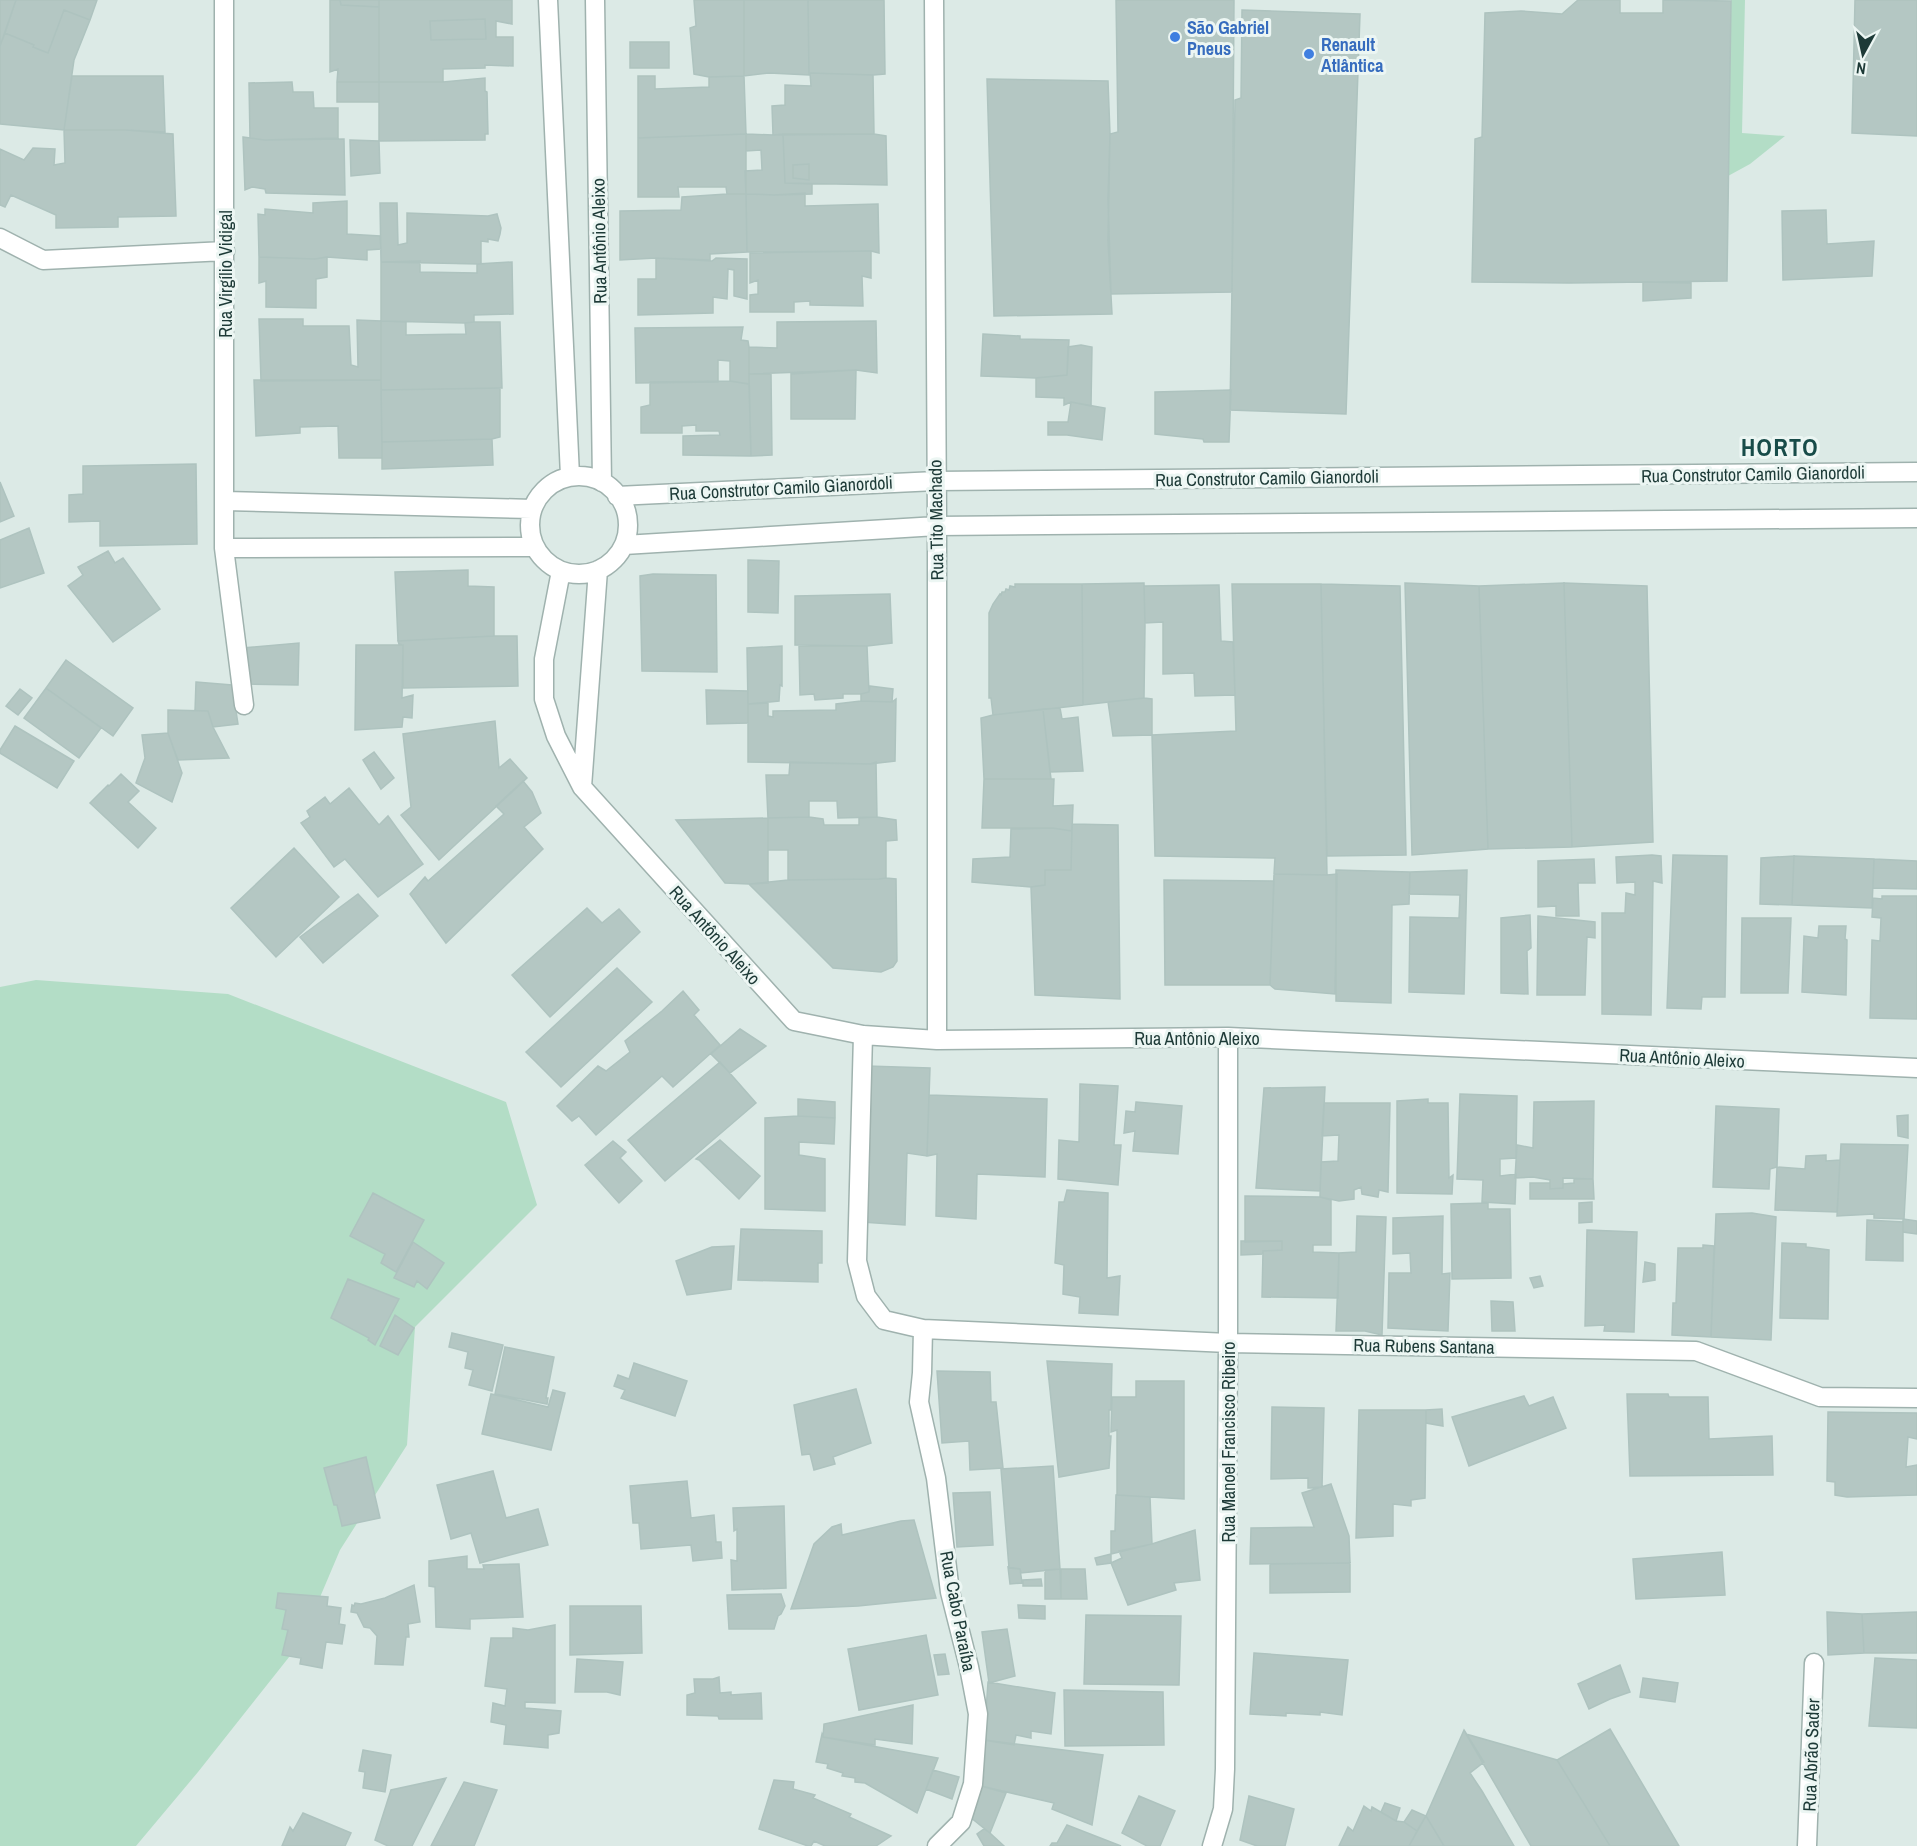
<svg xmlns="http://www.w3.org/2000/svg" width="1917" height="1846" font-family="'Archivo Narrow',sans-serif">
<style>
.green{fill:#b3ddc6}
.building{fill:#b4c7c3;stroke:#aec3bf;stroke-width:1.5}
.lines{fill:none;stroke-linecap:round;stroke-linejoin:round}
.street-casing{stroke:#9fb2ae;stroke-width:21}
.street{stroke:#fff;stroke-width:18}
.shop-dot{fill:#3f7fe0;stroke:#ecf6f3;stroke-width:2}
.labels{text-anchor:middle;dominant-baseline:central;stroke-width:6;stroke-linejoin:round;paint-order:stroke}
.shop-label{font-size:18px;font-weight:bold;fill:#366cbe;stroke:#ecf6f3;text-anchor:start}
.street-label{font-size:18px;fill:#1d3a37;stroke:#ecf6f3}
.district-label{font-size:24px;font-weight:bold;letter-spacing:1.5px;fill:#184c49;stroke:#ecf6f3}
</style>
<rect width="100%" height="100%" fill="#dceae6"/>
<path class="green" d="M1731,0h14l-3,133 43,3 -35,28 -22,12z
M36,980l192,14 278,108 31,103 -122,122 -8,118 -67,105 -39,92 -103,130 -62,74h-136v-859z"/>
<path class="building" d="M0,0h16l-16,46z
M16,0h81l-7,20 -26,-10 -16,43 -15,-6 1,-2 -29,-12z
M330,0h10l1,5 38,2v75h-42l1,-13 -8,3z
M340,0h39v7l-38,-2z
M379,0h133v24l-16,-3v16h17v29l-28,-1v3l-42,1v13h-64z
M694,0h50v76l-35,1 -15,-3 -4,-46 6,-2z
M808,0h76l1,74 -12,1 -63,-2 -1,2z
M808,0l1,75 -40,-2 -25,3v-76z
M1116,0h118l-2,292 -121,2 -3,-95 2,-65 8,-2z
M1578,0h42v13h43v-13l68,1 -4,280 -158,2 -97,-1 3,-143 7,-2 3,-124 36,-2 41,3z
M1855,0h62v136l-65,-3z
M64,10l26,10 -16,40 -10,70 -64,-6v-78l5,-13 29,12 -1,2 15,6z
M1242,10l118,4 -14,400 -116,-4 5,-310 6,-2z
M485,19l1,20 -55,1 -1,-19z
M630,42h39v26h-39z
M810,73l63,2 1,59 -101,1 -1,-29 13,-1v-20l26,1z
M72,76h91l2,56 -39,-2h-62z
M638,76h17v13l54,-2v-10l35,-1 2,58 -108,4z
M485,78v13l2,1 1,42h-3v6l-106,1v-59h64z
M987,79l121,2 2,53 -2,107 4,73 -118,2z
M292,82l1,10h20l1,16h24v30l-74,2 -14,-2 -1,-55z
M337,82h42v20h-42z
M64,130h62l47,4 3,82 -58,1v10l-62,1v-13l-45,-20 -6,12 -5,-2v-56l24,11 9,-12 22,1 -1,16 11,-2z
M746,134v60h-19l-1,-7h-48l1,10h-41v-59z
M746,134l27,1 10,-1 2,49 27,1v10l-37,1 -29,-1 -1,-23 17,-1 -1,-20 -15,1z
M783,134h91l12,2 1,49 -102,-2z
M243,137l21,3 80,-1 1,56 -79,-2 -1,-4 -13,-2 -7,3z
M350,140l29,1 1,32 -29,3z
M809,164v16l-16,-2v-13z
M805,193v13l73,-2 1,49 -8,-2 -124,1 -1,-58 29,1z
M727,194h19l1,58 -37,2v6l-54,-2 -36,2v-49l61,-1 1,-13z
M347,201v33l33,2 1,13 -14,1v10l-40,-3 -12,2 -56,-2 -1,-43 7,1v-6l48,4v-10z
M380,203h17l1,42 9,-2v-30l81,3 9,-2 4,14 -1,6 -2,7 -10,-2v3l-7,-1v23l-100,-2z
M1826,210l1,34 47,-3 -2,35 -89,4 -1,-69z
M871,251v27l-9,-2 1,30 -53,-1v-4l-16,1v10h-44v-17l8,-1v-14l-8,3v-30z
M259,257l56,2 12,-2v20l-11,2v29l-50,-1v-26l-7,2z
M656,258l56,3 4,-3 31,1v40l-13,-3v-26l-6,-1 -1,30 -14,-2v16l-75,2v-36h18z
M420,261v11l57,1v-9l35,-2 1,52 -39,1v7l-9,1 -84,-2v-59z
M1643,282l48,1v15l-48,3z
M259,319h44v7h46l2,39 7,2 -1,-47 24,1v59l-120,1z
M381,321l25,1v13l60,-1 -1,-11 9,-1h26l2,66 -121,2z
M876,321l1,52 -21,-3 -107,4v-27l28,1v-26z
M743,327l-2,13 7,1 1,6v37l-19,-3v-20l-12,-1v22l-82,1 -1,-55z
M983,334l37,2v3l49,1 -2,35 -31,3 -55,-2z
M1081,345l11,2 -1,59 -20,-4 -7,3v-7l-28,-1v-19l31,-3 1,-28z
M856,370l-1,49h-64v-45z
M749,374h22l1,81 -21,1z
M254,380h127l1,78h-43l-1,-32 -38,1v6l-44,3z
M730,381l19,3 2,72 -68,-1v-19l37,-1 -1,-4h-23v-6l-14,1v7h-41v-26l9,-2v-23z
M500,388v49l-8,2 -110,3 -1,-52z
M1231,390l-2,52h-25l-1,-3 -48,-5v-42z
M1071,402l34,6 -3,32 -35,-5h-19v-13h20z
M492,439l1,26 -111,4v-27z
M196,464l1,80 -97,2v-25l-31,1v-27l14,-1v-28z
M0,482l14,34 -14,6z
M29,528l15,45 -44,15v-48z
M108,551l7,12 8,-5 37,51 -47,33 -45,-56 15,-11 -5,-8z
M748,560l31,1 -1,52 -30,-1z
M468,570v16l26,1v49l-96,5 -3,-69z
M653,574l63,1 1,97 -75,-1 -2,-95z
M1144,583l1,43 -1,72 -61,7 -1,-121z
M1405,583l74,3 9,263 -76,6z
M1564,583l83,3 6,256 -81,5z
M1564,583l8,264 -84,2 -9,-263z
M1015,584h67l1,121 -90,10 -2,-17h-2v-85l4,-9 7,-10 1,1 1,-3h3l1,-3 3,1 1,-4 5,1z
M1232,584h89l6,291 -53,-1 1,-16 -120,-2 -3,-121 84,-4z
M1321,584l79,2 6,269 -79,1z
M1219,585l2,56 12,1 2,53 -40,1 -1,-23 -31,1v-52l-18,1 -1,-37z
M890,594l2,49 -25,3 -72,-1v-49z
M494,636h23l1,50 -115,2v-43l-4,-1 -1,-3z
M299,643l-1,42 -52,-1 -3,-36z
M356,645h47l-1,53 11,-3 -1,23 -9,-1 -1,10 -47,3z
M782,646v40l-2,-1 -1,16 -31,3 -1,-56z
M799,646h68l2,46 -8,2h-18v4l-28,2 -1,-6 -14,1z
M66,660l67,48 -20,28 -67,-48z
M196,682l36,3 6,39 -25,3 -5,-16h-13z
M870,686l23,3 -1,13 -31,-1v-7l8,-2z
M46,688l55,40 -22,30 -55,-40z
M20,689l12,9 -14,17 -12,-9z
M706,690l42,1v32l-41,1z
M1144,698l8,1v36l-39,1 -5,-34z
M896,699l-1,62 -25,3 -122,-2v-58l20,-1v13l5,1v-6l63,-1v-6l25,-3 31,1z
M1060,708l2,11 16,-2 5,54 -33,1 -7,-63z
M1043,709l8,70h-67l-3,-61 12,-3z
M168,710l40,1 5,16 16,31 -51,2 -10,-27z
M495,721l4,47 11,-9 17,19 -88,82 -38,-45 10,-8 -8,-73z
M15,726l59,35 -17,27 -57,-35v-3z
M168,733l14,40 -10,29 -36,-19 9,-25 -3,-23z
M374,752l20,26 -13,11 -18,-29z
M790,762l80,2 6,-2 1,55 -39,1 -1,-17h-28v16l-41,1 -2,-43h23z
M121,774l18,17 -11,11 28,26 -18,20 -48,-45 18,-18 1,1z
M984,779h70l-1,27 20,-1 -1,26 -20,-3h-70z
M523,781l9,11 9,21 -17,14 19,22 -97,94 -36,-49 15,-17 3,4 76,-67 -8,-8z
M349,788l30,37 9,-9 35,48 -45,33 -33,-38 -11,8 -33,-44 9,-6 -3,-6 18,-14 5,7z
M809,817l14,2 1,6h35v-7l18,-1 19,3 1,20 -11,1v37l-7,1 -91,1v-30h-20v-32z
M768,818v65l-19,1 -24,-1 -49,-63z
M1072,824l46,1 2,174 -85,-4 -4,-108 14,-2v-15h26z
M1052,828l20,3 -1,39h-26v15l-14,2 -59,-5 1,-23 37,-2 1,-28z
M294,848l45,49 -63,60 -45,-49z
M1652,855l9,1 1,27 -9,-2 -2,134 -49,-1v-101h23l1,-20 9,2v-13l-18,1 -1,-26z
M1673,855l54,1 -2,141h-23l-1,12 -34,-1z
M1794,856l-2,49 -32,-1 1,-46z
M1794,856l80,3 -2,49 -80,-3z
M1594,859l1,24h-17l1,33h-23v-10l-18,1v-46z
M1874,859l43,2v28l-44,-1z
M1336,870l74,2 -1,32 -17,1 -1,98 -55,-2z
M1467,870l-3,124 -55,-2 1,-75 49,1 1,-23 -51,-1 1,-22z
M1274,874l53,1 10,-1 -2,120 -60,-5 -5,-4z
M886,878l10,1 1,82 -4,6 -12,5 -48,-4 -84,-84 39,-4 91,-1z
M1164,880l110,1 -4,104h-105z
M358,894l20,22 -55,47 -23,-26z
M1882,896h35v123l-47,-1 2,-78 8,1 1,-23 -9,-1 1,-19 9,1z
M587,908l15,15 17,-14 21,23 -90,85 -38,-42z
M1530,915l1,33 -4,3 1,43 -27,-1v-75z
M1538,916l57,6v16l-8,-1 -2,58h-48z
M1742,918h49l-3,75h-47z
M1819,926h27l-1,13 2,1 -1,55 -44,-3 2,-56 14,2z
M617,968l35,34 -91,85 -35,-35z
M683,991l16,19 -5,5 26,30 -47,42 -11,-11 -66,59 -17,-19 -7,5 -15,-15 41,-40 8,5 24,-19 -5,-11 37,-30z
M740,1029l26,17 -36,27 -19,-19z
M720,1062l36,41 -91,78 -37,-41z
M867,1066l63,2 -3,88 -20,-3 -2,72 -43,-3z
M1080,1084l38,2 -4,59h7l-3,40 -60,-6 1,-39 20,2z
M1325,1087l-5,104 -64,-3 8,-100z
M1460,1094l57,2 -1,62 -16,1v17l16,-2 -1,30 -33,-2 1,-22 -26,-1z
M929,1095l118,4 -2,78 -68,-3 -1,45 -40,-3 1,-62 -10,2z
M798,1099l37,3v16l-37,-2z
M1428,1099v4h20l1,75 4,-3 -1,19 -55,-1v-92z
M1594,1101l-1,78 -30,-1v10l-13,1v-9l-17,-3 -18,1 2,-33 16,3 1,-46z
M1136,1102l46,4 -4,48 -45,-3 2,-20 -11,2 2,-22 9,1z
M1324,1103h66l-2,89 -9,-2 -1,7 -16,-3 -1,-7 -7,3v9l-15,2 -19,-4 1,-35 17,-1 1,-26 -17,1z
M1716,1106l63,3 -2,58 -7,2 -1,20 -56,-2z
M1908,1115v23l-10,-2 -1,-20z
M798,1116l37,2 -1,26 -35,-2v13l26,4v52l-60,-2v-91z
M720,1140l40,36 -21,23 -40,-39 -3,-1z
M613,1141l13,11 -6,6 22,23 -23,22 -34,-38z
M1841,1144l67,1 -4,74 -30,-1v-4l-37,2z
M1826,1155v6l14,-1 -3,52 -62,-2 2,-43 28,2 1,-13z
M1574,1179h19l1,20h-64v-16h20v6l13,-1v-4l11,-1z
M1067,1190l41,3 -1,85 13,-2 -2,39 -39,-2 1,-16 -17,-3 1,-29 -9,-2 4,-61h5z
M373,1193l51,27 -28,52 -15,-9 4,-9 -35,-18z
M1245,1196l75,1 11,3v45h-18v7l26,1 -1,45 -76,-1 1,-46 19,-1v-9l-37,1z
M1592,1202v20l-13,1v-20z
M1488,1203v6h22l1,69 -59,1 -1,-75z
M1752,1213l24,4 -5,123 -60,-3 5,-123z
M1357,1216l29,1 -4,118 -17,-4h-29l3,-78 17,-1z
M1443,1216l-1,58 8,-1 -2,58 -60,-3 1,-55h22l-1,-20 -17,1v-36z
M1903,1219l14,2v13l-14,-2z
M1867,1220l36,2v39l-37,-1z
M741,1229l81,2v32h-4v19l-80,-2z
M1587,1230l50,2 -3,100 -30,-1 1,-6 -20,1z
M1241,1241h41v9l-19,1v3l-22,1z
M413,1242l31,21 -17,26 -10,-8 -3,6 -20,-9z
M1782,1243l24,1v3l23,3 -1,69 -48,-1z
M1703,1245l11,1 -3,91 -39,-2 1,-32h3l2,-55h25z
M734,1246l-3,43 -44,6 -11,-34 36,-14z
M1645,1262l10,2v16l-12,2z
M1540,1276l3,10 -9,2 -4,-10z
M348,1279l51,20 -24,46 -7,-5 1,-2 -38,-20z
M1491,1301l22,1 2,29h-23z
M395,1315l19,13 -16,27 -18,-9z
M452,1333l51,12 -11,46 -23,-6 4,-15 -8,-2 3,-16 -19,-5z
M505,1347l49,10 -8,41h2l-1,6 -52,-10z
M1047,1361l65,3 -1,46h-2v26h2l-2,32 -50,9z
M634,1363l53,18 -12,35 -54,-18 4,-8 -11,-4 4,-11 11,4z
M937,1371l53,1 1,30h5l7,66 -33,2 -1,-29 -27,2z
M1136,1381h48v118l-67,-4v-65l-6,2 1,-35h24z
M856,1389l15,54 -38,14 2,7 -21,6 -4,-16 -8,1 -8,-50z
M553,1390l12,3 -14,57 -69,-16 9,-40 57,13z
M1627,1394h41l1,3h39l1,42 63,-3 1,39 -143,1z
M1524,1396l5,10 24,-9 13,31 -97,38 -17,-49z
M1272,1407l52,1 -2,79 -14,1v-10l-37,1z
M1442,1409l1,17 -17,-3v-13z
M1359,1410h67l-1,88 -14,2v6l-18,-2v32l-37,2z
M1828,1412l89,1v26l-9,-2 -2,30 11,-2v30l-70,2 -12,-2v-13l-8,-1z
M366,1457l14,61 -38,8 -5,-21h-3l-10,-37z
M1053,1466l7,103 -39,4 -1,-4 -11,-1 -8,-99z
M493,1471l13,47 32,-9 10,36 -68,18 -9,-30 -20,6 -14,-54z
M687,1481l4,37 23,-3 2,27h5l1,16 -29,3 -2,-16 -50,4 -2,-26h-6l-3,-37z
M1331,1484l18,52 1,27 -100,1 1,-36 63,-1 -12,-34z
M990,1492l3,53 -36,2 -4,-54z
M1116,1495l34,2 2,47 -41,10v-23h4z
M784,1506l2,82 -54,2 -1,-30 6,1v-32l-3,2 -1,-23z
M914,1520l22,78 -78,8 -67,3 23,-65 18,-17 9,-3 1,11 59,-14z
M1195,1530l5,50 -26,3 2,7 -48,15 -17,-42 11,-5 -3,-7 33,-7z
M1722,1552l3,43 -89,4 -3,-40z
M1111,1554v9l-14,2 -2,-7z
M467,1556v13h17l-1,-4 36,-1 4,53 -53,2v10l-34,-2 -1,-40 -6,-1v-25z
M1350,1563v29l-80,1v-29z
M1008,1567l12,2 2,14 -12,1z
M1060,1569l1,30h-16v-29z
M1061,1569h24l2,30h-26z
M1041,1579l1,7h-19v-6z
M414,1585l6,37 -12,2 1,13h-3l-3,28 -28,-1 2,-28 -7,-8 -6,-1 -7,-14 -6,-1 1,-7 2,1 1,-3 6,1 24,-6z
M278,1593l50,4 -1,9 14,2 -2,16 6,1 -3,19 -16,-2 -4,26 -22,-4 1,-6 -19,-3 6,-25 -6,-1 4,-19 -10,-2z
M781,1594l4,12 -4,8 -3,2 -4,13h-45l-2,-34z
M1018,1605l27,1v13l-26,-1z
M570,1606h71l1,47 -72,2z
M1827,1612l35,2 2,39 -36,2z
M1917,1612v41h-53l-2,-39z
M1086,1615l95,1 -2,69 -95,-1z
M555,1625v78l-30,-1v6l36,3 -2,22 -11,2v13l-44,-4 2,-19 -15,-3 2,-19 12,3 2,-17 -22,-3 6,-48h22v-10l15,2z
M1007,1629l8,47 -26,7 -7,-51z
M926,1635l12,60 -79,15 -11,-61z
M1254,1653l94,7 -6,55 -22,-3v3l-34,-2v3l-36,-2z
M945,1654l4,20 -11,1 -4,-20z
M1875,1658l42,2v68l-48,-2z
M577,1659l46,3 -3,33 -13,-3h-32z
M1620,1665l10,27 -20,7 -21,10 -11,-25z
M719,1677l1,16 11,-1v3l30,-2 1,26h-43l-1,-3 -31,-1v-20l8,-2 -1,-14h19z
M1643,1678l35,5 -3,19 -35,-5z
M988,1682l67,11 -4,41 -20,-3v7l-15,-3 -2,10 -30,-5z
M1064,1690l99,2 1,53 -99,1z
M913,1705l-1,39 -37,-5v6l-52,-8 1,-13z
M1610,1729l69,117h-69l-53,-86z
M1464,1730l20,32 -14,11 12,18 32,55h-70l-18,-30z
M822,1734l1,3 115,21 -21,55 -52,-30 -10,-1v-4l-13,-2 1,-3 -16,-5 1,-4 -12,-2z
M1466,1734l91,26 53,86h-79z
M984,1740l119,15 -11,70 -40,-16 2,-6 -73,-17 3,-9 -5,-1z
M363,1750l28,5 -6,37 -22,-4 2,-16 -6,-1z
M933,1770l26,7 -7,22 -26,-10z
M446,1778l-34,68h-24l-13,-6 16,-50z
M774,1780l20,2 -1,7 22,6 -2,3 38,16 -2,3 42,19 -15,10h-51l-11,-5 -3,5h-3l-49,-17z
M464,1782l33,8 -23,56h-43z
M981,1786l25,7 -16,40 -20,-16z
M1139,1796l36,15 -15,35h-13l-25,-13z
M1249,1796l45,13 -9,37h-28l-17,-6z
M1385,1803l15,5 -4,13 -15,-9z
M1364,1806l7,5 1,-4 24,14 8,1 13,9 -8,15h-70l9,-19 5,4z
M1412,1810l14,6 -9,15 -13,-9z
M303,1813l48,20 -6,13h-63l8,-19 3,4z
M1426,1816l18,30h-35z
M1067,1825l54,21h-71l2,-3h5z
M984,1829l6,4 14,13h-20l-7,-12z"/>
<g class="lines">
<defs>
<path id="street" d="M224,0v548l20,157
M548,0l22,476
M595,0l7,482
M934,0l3,526v514
M0,238l43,22 182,-9
M530 525a49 49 0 1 1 98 0a49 49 0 1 1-98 0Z
M617,496l319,-15 981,-9
M225,501l307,8
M624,545l313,-19 980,-8
M224,548l311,-1
M561,571l-17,88v40l12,37 26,51 212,234 69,14 74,5 291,-3 689,31
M582,787l16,-217
M863,1035l-6,226 9,35 18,24 39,9 305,14 468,8 124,46 97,1
M923,1329l-1,44 -3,29 17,76 14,114 19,75 9,47 -5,70 -12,38 -24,24
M1212,1846l11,-37 2,-40 3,-426v-306
M1807,1846l7,-183"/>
</defs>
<use href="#street" class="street-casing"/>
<use href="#street" class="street"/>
</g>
<g class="shop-dot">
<circle cx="1175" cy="37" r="6"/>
<circle cx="1309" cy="54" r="6"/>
</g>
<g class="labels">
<g class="shop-label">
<text x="1187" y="27">São Gabriel<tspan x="1187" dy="21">Pneus</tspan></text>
<text x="1321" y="44">Renault<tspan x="1321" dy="21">Atlântica</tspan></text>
</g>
<g class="street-label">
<text transform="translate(599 241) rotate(-91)">Rua Antônio Aleixo</text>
<text transform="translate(225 274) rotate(-90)">Rua Virgílio Vidigal</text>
<text transform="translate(1753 474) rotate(-1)">Rua Construtor Camilo Gianordoli</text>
<text transform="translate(1267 478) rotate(-1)">Rua Construtor Camilo Gianordoli</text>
<text transform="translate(781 488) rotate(-3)">Rua Construtor Camilo Gianordoli</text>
<text transform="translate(936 520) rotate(-91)">Rua Tito Machado</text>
<text transform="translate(715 935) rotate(48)">Rua Antônio Aleixo</text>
<text x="1197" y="1038">Rua Antônio Aleixo</text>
<text transform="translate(1682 1058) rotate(3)">Rua Antônio Aleixo</text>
<text transform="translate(1424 1346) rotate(1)">Rua Rubens Santana</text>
<text transform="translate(1228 1442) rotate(-90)">Rua Manoel Francisco Ribeiro</text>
<text transform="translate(958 1611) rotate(79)">Rua Cabo Paraíba</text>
<text transform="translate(1811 1755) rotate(-88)">Rua Abrão Sader</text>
</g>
<g class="district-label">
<text x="1780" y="447">HORTO</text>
</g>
</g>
<g transform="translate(1863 54) rotate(188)" stroke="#ecf6f3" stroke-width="4.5" paint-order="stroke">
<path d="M0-4.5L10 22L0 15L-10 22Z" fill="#1d3a37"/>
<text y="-9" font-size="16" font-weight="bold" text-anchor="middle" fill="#1d3a37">N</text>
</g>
</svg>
